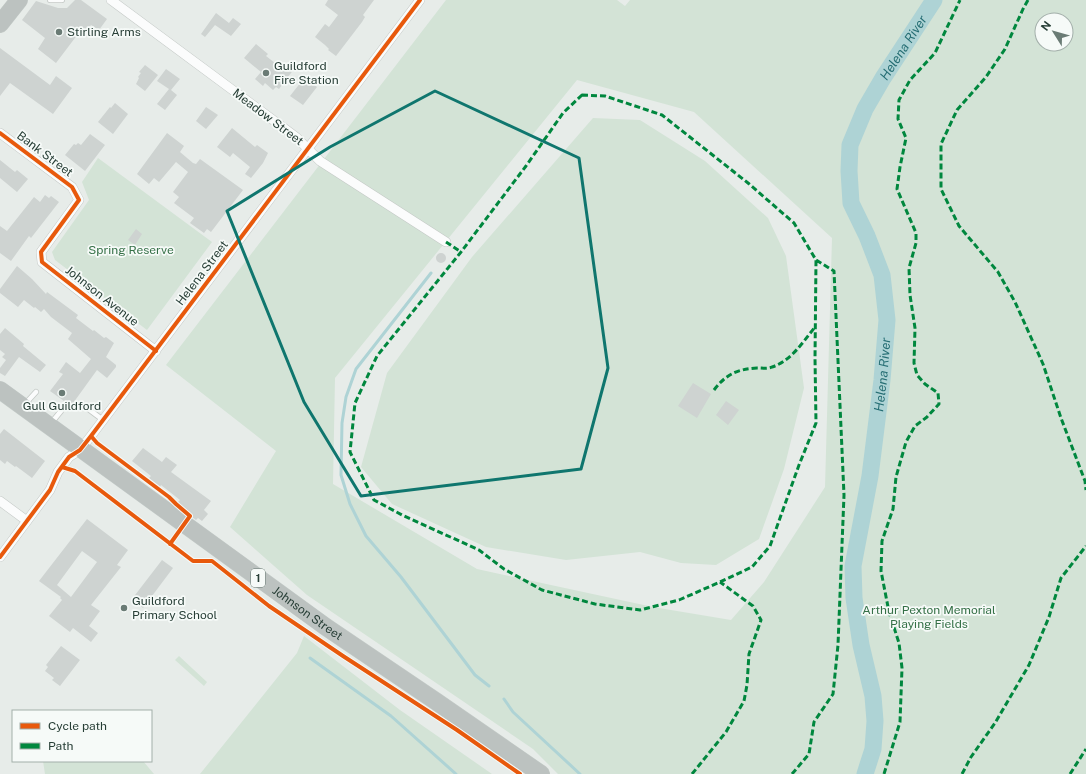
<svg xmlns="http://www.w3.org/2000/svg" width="1086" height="774" font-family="'Public Sans',sans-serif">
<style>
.green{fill:#d3e3d6;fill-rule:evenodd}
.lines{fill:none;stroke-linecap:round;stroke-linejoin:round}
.stream{stroke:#aed3d5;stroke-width:3}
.river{stroke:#aed3d5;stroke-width:17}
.building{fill:#ced3d1;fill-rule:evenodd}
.lane-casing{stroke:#c4c9c6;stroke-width:6}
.street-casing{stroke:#c4c9c6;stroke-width:10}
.highway-casing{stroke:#c3cac7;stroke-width:18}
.lane{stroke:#fbfcfc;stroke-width:4.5}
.street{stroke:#fbfcfc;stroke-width:9}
.highway{stroke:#bcc2c0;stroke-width:17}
.quiet{stroke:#00873e;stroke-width:3;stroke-dasharray:6 3;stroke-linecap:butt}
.cycleway-casing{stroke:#f6faf8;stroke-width:6}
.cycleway{stroke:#e8590c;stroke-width:4}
.marked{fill:none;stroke:#0f766e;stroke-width:3;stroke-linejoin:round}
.poi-dot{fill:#6a7b75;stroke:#f6faf8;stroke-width:1.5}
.labels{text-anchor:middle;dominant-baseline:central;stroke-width:3.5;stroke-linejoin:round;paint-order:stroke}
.shield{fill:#f6faf8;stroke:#657670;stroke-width:1}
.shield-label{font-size:11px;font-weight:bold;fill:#273e36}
.poi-label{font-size:12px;fill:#273e36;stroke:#f6faf8;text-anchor:start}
.street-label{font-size:12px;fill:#273e36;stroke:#f6faf8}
.park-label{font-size:12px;fill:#357047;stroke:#f6faf8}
.water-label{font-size:13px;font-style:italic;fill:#266e74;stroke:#f6faf8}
</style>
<rect width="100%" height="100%" fill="#e7ece9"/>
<path class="green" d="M446,0h171l8,6 5,-6h456v774h-528l-25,-25 -226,-154 -77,-68 46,-76 -110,-86zM1042,20h24v24h-24zM577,80l117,32 138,126 -7,249 -61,95 -33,38 -78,-13 -176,-38 -144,-85 2,-106z
M593,118l47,2 65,41 63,57 18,38 18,132 -20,81 -25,70 -43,26 -35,-2 -41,-11 -74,8 -80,-13 -94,-43 -31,-37 26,-94 85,-116z
M98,158l114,84 -65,88 -92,-70 -3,-8 37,-52 -7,-18z
M304,636l96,74 92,64h-292l97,-121z
M179,656l28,26 -3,4 -29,-26z
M43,761h100l11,13h-109z"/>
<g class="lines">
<path class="stream" d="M431,273l-75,96 -10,28 -4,26 -1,52 9,29 16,32 35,41 74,98 14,11
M310,658l81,58 65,58
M504,699l9,13 67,62"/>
<path class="river" id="s1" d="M865,774l8,-25 2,-28 -2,-25 -12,-51 -7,-47 -1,-32 17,-90 12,-96 5,-60 -5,-45 -15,-39 -16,-33 -2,-32 1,-26 15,-36 18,-31 51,-78"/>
</g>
<path class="building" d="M75,0h6l26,19 -8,11 -8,-5 -6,8 -4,-3 -25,33 -18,-14 7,-11 -23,-18 14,-19 22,7h9z
M328,0h46l-11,15 2,2 -3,5 -26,34 -8,-6 1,-1 -4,-4 -10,-8 10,-13 4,3 9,-12 -13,-10z
M216,13l13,10 4,-5 8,6 -10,12 -16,-11 -10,12 -4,-3z
M256,44l12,10 -2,2 18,14 7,-10 6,5 -18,24 -3,-2 -3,3 -8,-7 -2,3 -8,-7 6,-7 -17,-14z
M0,48l50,37 6,-9 16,12 -19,26 -43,-31 -10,13z
M145,65l13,10 -13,16 -9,-7 3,-6 -1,-1 3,-4 -2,-1z
M166,69l14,10 -9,11 6,5 -12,15 -8,-6 12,-15 -12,-8z
M305,77l12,10 -14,18 -13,-9z
M115,103l13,11 -15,20 -15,-12 12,-15 1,1z
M206,107l12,8 -12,14 -10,-8z
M232,128l23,19 2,-2 11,8 -5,10 -12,15 -6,-4 5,-7 -17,-14 -3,4 -13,-10z
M167,133l17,13 -4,6 13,11 3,1 4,-5 43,31 -32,42 -4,-3 -3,4 -14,-10 4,-5 -20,-15 5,-6 -6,-5 15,-20 -12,-10 -17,20 -5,-4 -5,6 -12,-10z
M90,134l15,11 -20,26 -20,-16 9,-11 2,1 2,-2 3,2z
M0,160l15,12 2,-2 11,9 -11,13 -17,-14z
M45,195l4,3 2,-2 8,6 -28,36 -2,-2 -18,25 -11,-8v-27l7,5 27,-34 6,5z
M136,229l6,5 -7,11 -7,-5z
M436 258a5 5 0 1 1 10 0a5 5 0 1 1-10 0Z
M17,266l15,13 14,15 1,-2 31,23 -2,3 17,13 1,-1 10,8 2,-1 8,6 -8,14 10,8v2l-9,11 -10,-8 -26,36 -21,-15 13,-17 -4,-2 7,-10 14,11 11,-14 -23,-20 4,-6 -21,-16 -7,-8 -3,3 -6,-5 -1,1 -10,-8 -6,7 -18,-14v-4z
M5,328l19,16 -1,2 23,19 -6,7 -21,-15 -14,19 -5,-3v-5l6,-8 -4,-3 3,-3 -5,-4v-16z
M693,383l18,11 -14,24 -19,-12z
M726,401l13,9 -11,15 -12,-10z
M4,429l41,32 -13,17 -16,-12 -1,1 -8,-6 -2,3 -5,-4v-26z
M143,448l19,14 4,-5 11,8 -6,7 40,29 -7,9 4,4 -6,7 -4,-3 -2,2 -8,-6 2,-2 -13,-9 3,-3 -19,-15 -1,2 -11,-9 2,-2 -19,-15z
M87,519l41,31 -11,15 4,2 -30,38 9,6 -11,15 9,7 -7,9 -18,-14 -3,4 -21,-16 13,-16 -2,-2 1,-1 -22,-16zM82,551l15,11 -26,35 -14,-12z
M162,560l11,8 -30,40 -11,-9z
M61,646l19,14 -20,26 -8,-6 2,-2 -9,-7 3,-4 -2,-2z"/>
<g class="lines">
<defs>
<path id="lane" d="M50,0h12
M25,404l11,-12
M87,408l16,12
M52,422l9,-11"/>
<path id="street" d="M111,0l185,137 24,24 126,81
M0,133l72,54 7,13 -38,52 1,10 114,89
M0,501l27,20
M0,557l50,-67 8,-18 11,-15 11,-7 11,-14 329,-436"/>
<g id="highway">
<path d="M0,24l19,-24"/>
<path id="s2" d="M0,390l326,237 111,75 104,72"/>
</g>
</defs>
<use href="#lane" class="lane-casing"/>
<use href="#street" class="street-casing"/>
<use href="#highway" class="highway-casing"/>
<use href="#lane" class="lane"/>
<use href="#street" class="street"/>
<use href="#highway" class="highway"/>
<path class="quiet" d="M1028,0l-5,9 -18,40 -19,28 -29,33 -16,34v45l18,37 39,46 17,30 28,62 18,54 24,63 1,9
M582,95l23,1 57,19 86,68 46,40 22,37 -1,98 1,65 -17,42 -29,81 -18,21 -32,15 -41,18 -39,10 -45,-6 -53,-14 -38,-21 -25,-19 -77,-35 -28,-15 -24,-48 5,-49 22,-47 84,-104 65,-86 37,-53z
M446,242l15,10
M714,390c12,-16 24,-21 43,-22 5,0 11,1 15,-1 19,-6 31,-25 43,-40
M692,774l34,-42 18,-31 3,-16 2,-31 12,-34 -8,-14 -33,-24
M792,774l17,-20 5,-32 19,-28 5,-49 6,-150 -10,-224 -18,-11
M884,774l16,-52 2,-54 -3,-25 -10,-31 -8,-41 1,-30 11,-32 3,-32 10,-35 9,-16 12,-9 12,-13 -1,-11 -13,-9 -8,-9 -3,-12 1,-35 -5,-33 -1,-27 7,-25v-10l-19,-44 3,-22 6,-29 -8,-19 1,-19 11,-20 25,-27 25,-53
M962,774l9,-17 24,-34 34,-58 20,-48 12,-39 25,-32
M1070,774l16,-25"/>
<defs>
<path id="cycleway" d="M0,133l72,54 7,13 -38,52 1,10 114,89
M91,436l6,7 72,54 7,7 14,12 -20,28
M62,467l13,4 118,90h19l57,45 74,50 114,74 63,44
M0,557l50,-67 8,-18 11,-15 11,-7 11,-14 329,-436"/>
</defs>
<use href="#cycleway" class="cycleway-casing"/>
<use href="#cycleway" class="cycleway"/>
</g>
<path class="marked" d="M435,91l144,67 29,210 -27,101 -220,27 -57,-94 -77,-191 103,-64z"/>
<g class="poi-dot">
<circle cx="59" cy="32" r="4"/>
<circle cx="266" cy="73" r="4"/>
<circle cx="62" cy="393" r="4"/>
<circle cx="124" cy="608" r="4"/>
</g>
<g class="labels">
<rect class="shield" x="251" y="569" width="14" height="18" rx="3"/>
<g class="shield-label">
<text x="258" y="578">1</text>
</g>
<g class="poi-label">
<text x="67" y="32">Stirling Arms</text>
<text x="274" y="66">Guildford<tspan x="274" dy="14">Fire Station</tspan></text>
<text x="62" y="406" text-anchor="middle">Gull Guildford</text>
<text x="132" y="601">Guildford<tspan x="132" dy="14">Primary School</tspan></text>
</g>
<g class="street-label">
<text transform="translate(268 117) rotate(37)">Meadow Street</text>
<text transform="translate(45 154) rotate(37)">Bank Street</text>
<text transform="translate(202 273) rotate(-53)">Helena Street</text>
<text transform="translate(102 296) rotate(38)">Johnson Avenue</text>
<text stroke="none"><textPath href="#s2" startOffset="380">Johnson Street</textPath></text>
</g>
<g class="park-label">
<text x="131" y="250">Spring Reserve</text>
<text x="929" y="610">Arthur Pexton Memorial<tspan x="929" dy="14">Playing Fields</tspan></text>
</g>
<g class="water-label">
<text stroke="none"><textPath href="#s1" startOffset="753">Helena River</textPath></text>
<text stroke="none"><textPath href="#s1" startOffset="405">Helena River</textPath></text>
</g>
</g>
<rect x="12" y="710" width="140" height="52" fill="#f6faf8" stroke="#a3afaa"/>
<rect x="20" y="723" width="20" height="6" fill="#e8590c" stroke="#a3afaa"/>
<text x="48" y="730" font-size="12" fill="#273e36">Cycle path</text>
<rect x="20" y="743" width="20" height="6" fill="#00873e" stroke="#a3afaa"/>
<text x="48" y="750" font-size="12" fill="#273e36">Path</text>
<g transform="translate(1054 32) rotate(307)"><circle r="19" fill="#f6faf8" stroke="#a3afaa"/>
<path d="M0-3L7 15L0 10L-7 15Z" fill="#6a7b75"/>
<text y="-6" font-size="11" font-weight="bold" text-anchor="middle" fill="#273e36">N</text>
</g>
</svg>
